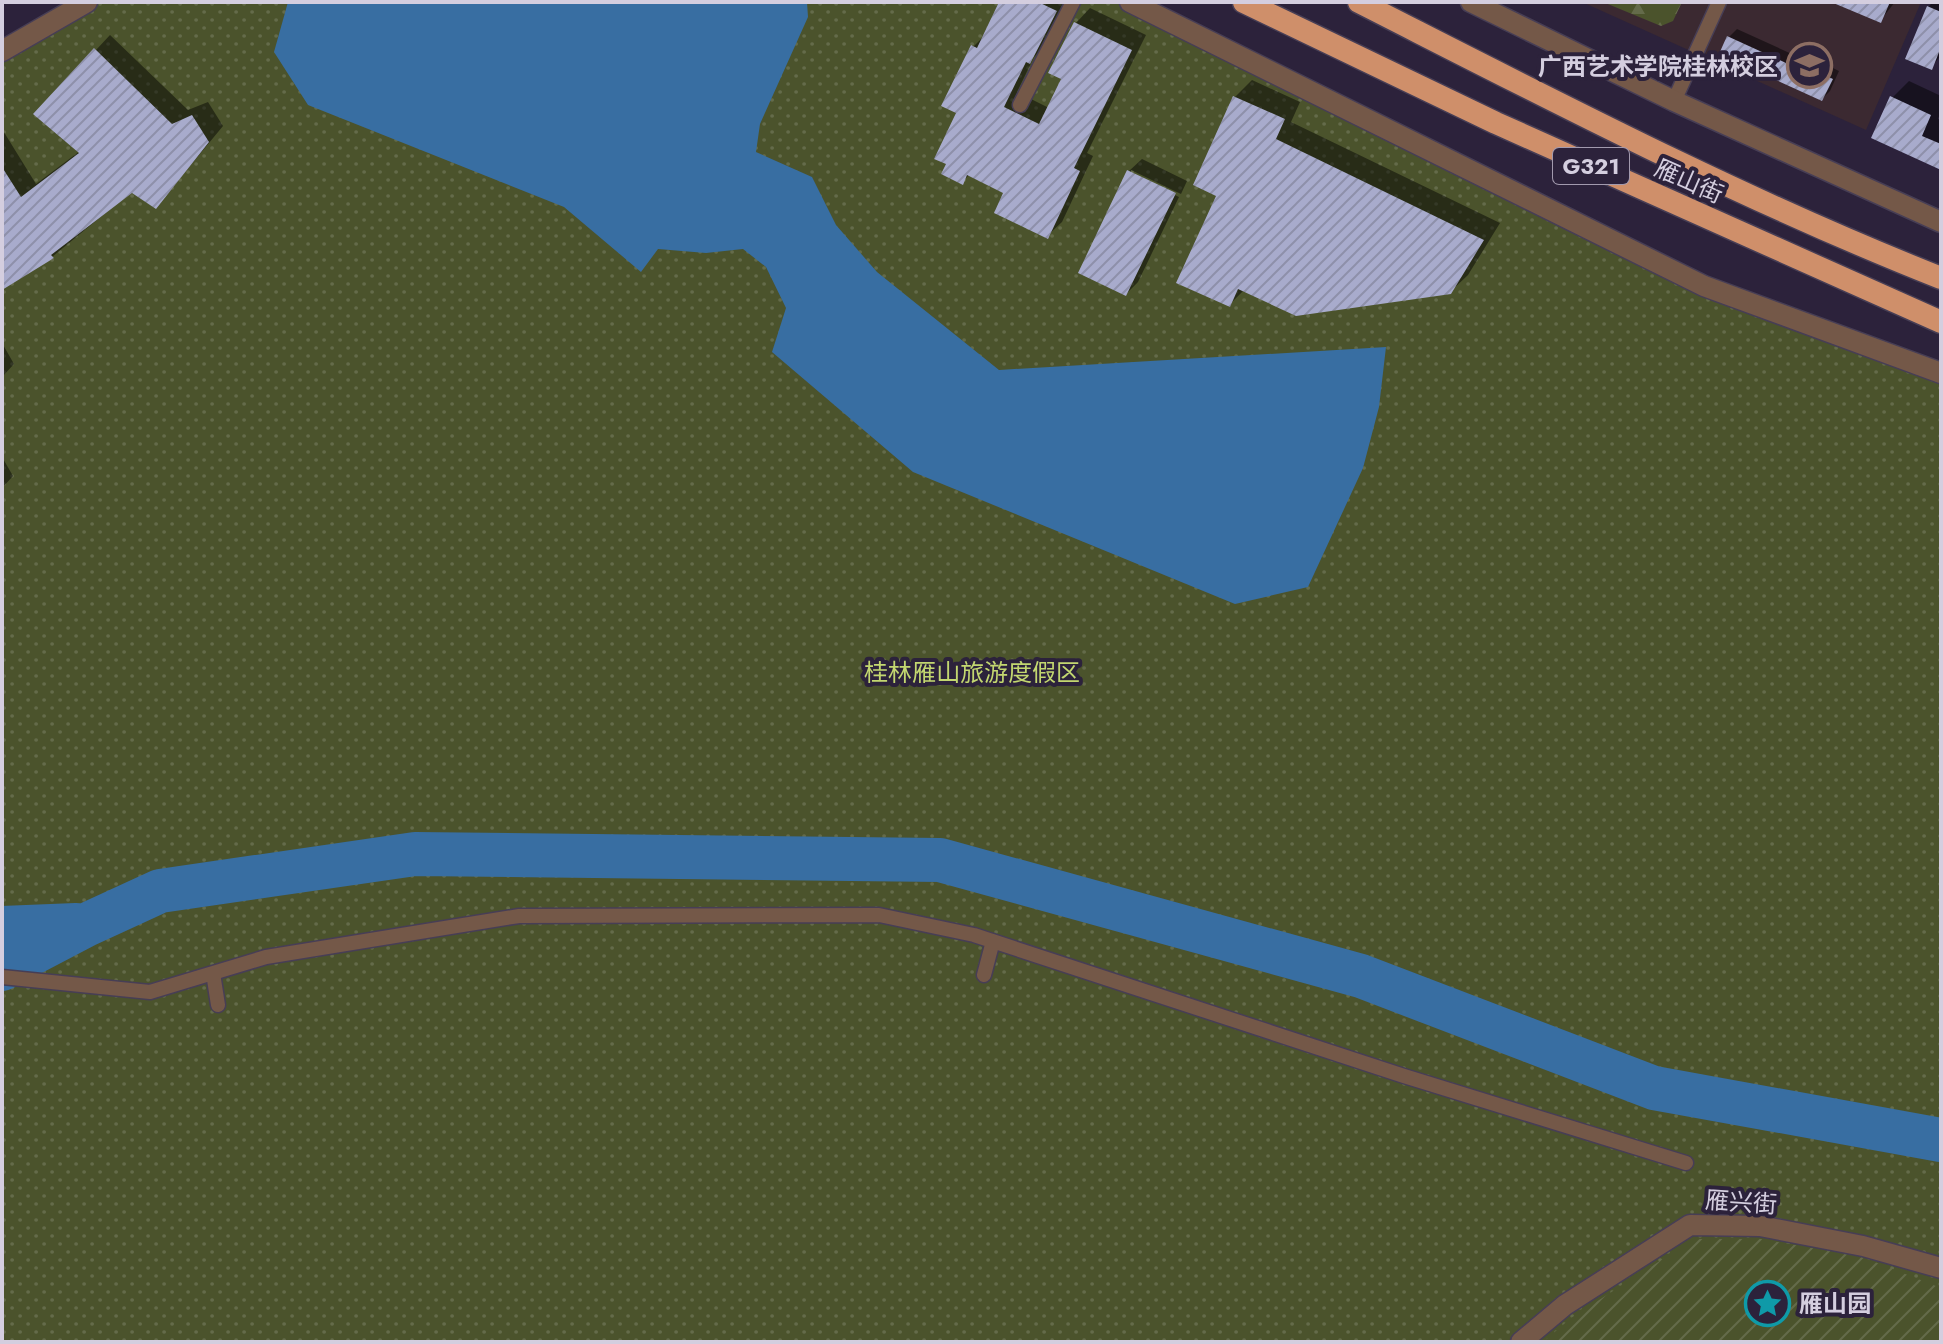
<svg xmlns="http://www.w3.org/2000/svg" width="1943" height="1344" font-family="Jost,'Noto Sans SC',sans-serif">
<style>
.education{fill:#3b2931}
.forest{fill:url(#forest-firs)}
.park{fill:url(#park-dots)}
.garden{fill:url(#garden-furrows)}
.water{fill:#386ea2}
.shadow{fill:#0007}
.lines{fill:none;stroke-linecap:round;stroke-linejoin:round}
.river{stroke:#386ea2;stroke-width:44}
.building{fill:url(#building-hatch)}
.service-casing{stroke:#473e55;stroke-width:17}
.minor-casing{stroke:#473e55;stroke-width:23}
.tertiary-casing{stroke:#473e55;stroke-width:23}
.trunk-casing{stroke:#473e55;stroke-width:25}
.service{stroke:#745848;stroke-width:14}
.minor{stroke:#745848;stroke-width:20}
.tertiary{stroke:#745848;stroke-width:20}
.trunk{stroke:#cf8f6a;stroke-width:22}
.labels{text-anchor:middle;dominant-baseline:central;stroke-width:8;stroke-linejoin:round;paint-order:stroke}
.shield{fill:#2c223b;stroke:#a29aae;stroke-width:2}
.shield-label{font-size:22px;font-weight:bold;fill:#d4cedf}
.poi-label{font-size:24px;font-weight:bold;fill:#d4cedf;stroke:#2c223b;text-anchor:end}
.street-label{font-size:24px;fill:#d4cedf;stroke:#2c223b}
.park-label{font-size:24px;fill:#c3d770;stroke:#2c223b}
</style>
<defs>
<pattern id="forest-firs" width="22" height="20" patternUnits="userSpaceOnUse" patternTransform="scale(2)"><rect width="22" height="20" fill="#4b532c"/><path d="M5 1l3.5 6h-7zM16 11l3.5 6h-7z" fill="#646b4a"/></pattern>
<pattern id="park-dots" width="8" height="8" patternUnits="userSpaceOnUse" patternTransform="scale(2)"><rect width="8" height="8" fill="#4b532c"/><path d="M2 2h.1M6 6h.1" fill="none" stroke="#646b4a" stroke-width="1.8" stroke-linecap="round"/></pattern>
<pattern id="garden-furrows" width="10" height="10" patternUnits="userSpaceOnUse" patternTransform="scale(2)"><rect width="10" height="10" fill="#4b532c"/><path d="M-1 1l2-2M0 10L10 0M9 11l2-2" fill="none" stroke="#646b4a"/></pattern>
<pattern id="building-hatch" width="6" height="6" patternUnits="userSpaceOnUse" patternTransform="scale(2)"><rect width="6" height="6" fill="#a8abcc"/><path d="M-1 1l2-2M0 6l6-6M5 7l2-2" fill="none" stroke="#8e90aa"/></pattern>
</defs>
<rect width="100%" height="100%" fill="#2c223b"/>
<path class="education" d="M1582,2h339l-55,128z"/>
<path class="forest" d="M1603,2h79l-9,19 -12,5z"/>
<path class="park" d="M87,2h1043l574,284 237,87v969h-1939v-1291z"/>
<path class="garden" d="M1694,1239h67l101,18 79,31v54h-398l28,-24z"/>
<path class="water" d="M288,2h519l1,15 -48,107 -4,28 56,25 24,48 41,47 122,98 387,-23 -7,60 -16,61 -55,119 -73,17 -322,-132 -141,-120 14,-44 -20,-41 -23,-18 -37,4 -48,-4 -17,23 -77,-65 -256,-102 -34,-53z"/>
<path class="shadow" d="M1002,2h65l-23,45 -10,10 -17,35 32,16 15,-30 -13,-6 25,-49 14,-15 56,27 -59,118 6,3 -31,66 -15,14 -41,-44 -36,-18 -8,8 -13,-19 24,-116 14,-14z
M1854,2h41l-15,19z
M1933,2h8v53l-10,13 -3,-61z
M1737,29l57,26 4,-4 41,20 -9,20 -8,8 -93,-62z
M110,35l78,75 20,-8 15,24 -67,81 -24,-16 -80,66 -50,31v-159l34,55 44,-33 16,-101z
M1252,80l48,22 -9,20 209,101 -32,52 -18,17 -206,-2 -15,15 -11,-110 17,-98z
M1909,81l32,15v15l-3,8 3,1v48l-49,-70z
M1142,159l45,22 -6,13 -50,-24v4l48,23 -41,85 -12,12 3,-123z
M2,343l12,21 -12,13z
M2,457l11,19 -11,12z"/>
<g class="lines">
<path class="river" d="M2,928l74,-3
M2,969l84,-44 74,-34 255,-37 525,6 421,116 293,112 287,52"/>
</g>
<path class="building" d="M999,2h39l19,9 -27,53 -4,-2 -22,45 35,17 22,-45 -13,-6 26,-51 58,28 -58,118 6,3 -32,68 -54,-26 9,-20 -36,-18 -4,10 -22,-11 5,-10 -12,-5 22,-46 -15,-7 30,-61 6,3z
M1831,2h59l-9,21z
M1927,6l14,6v35l-9,23 -27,-11z
M1727,36l59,27 2,-5 45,21 -11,22 -103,-47z
M94,48l78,76 20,-9 17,27 -53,67 -24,-16 -81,62 3,3 -52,32v-123l19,30 58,-44 -46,-39z
M1233,96l52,23 -9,20 208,101 -33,54 -155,22 -58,-27 -8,18 -54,-24 40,-87 -23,-11z
M1890,96l41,19 -9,21 19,8v26l-70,-32z
M1127,170l49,23 -50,103 -48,-23z"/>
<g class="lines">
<defs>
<path id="service" d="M1674,101l45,-99
M1020,105l53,-103
M213,973l5,32
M984,975l9,-34
M2,977l148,15 116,-35 253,-41 360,-1 95,20 430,141 282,87"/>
<path id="minor" d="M2,51l85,-49"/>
<path id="tertiary" d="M1130,2l574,284 237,87
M1471,2l203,99 267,121
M1521,1342l44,-37 125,-80 70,1 103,20 78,22"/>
<path id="trunk" d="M1244,2l252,121 445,199
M1359,2c191,97 382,197 582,276"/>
</defs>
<use href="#service" class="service-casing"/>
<use href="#minor" class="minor-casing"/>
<use href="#tertiary" class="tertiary-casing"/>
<use href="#trunk" class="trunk-casing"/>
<use href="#service" class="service"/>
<use href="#minor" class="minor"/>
<use href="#tertiary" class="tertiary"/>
<use href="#trunk" class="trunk"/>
</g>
<defs>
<symbol id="university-ring" viewBox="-11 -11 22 22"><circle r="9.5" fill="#2c223b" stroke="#8d6e63" stroke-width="1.5"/><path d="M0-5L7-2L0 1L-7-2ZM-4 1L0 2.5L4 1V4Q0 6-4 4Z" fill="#8d6e63"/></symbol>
<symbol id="sight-ring" viewBox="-11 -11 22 22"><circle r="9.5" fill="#2c223b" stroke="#0f9aa8" stroke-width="1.5"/><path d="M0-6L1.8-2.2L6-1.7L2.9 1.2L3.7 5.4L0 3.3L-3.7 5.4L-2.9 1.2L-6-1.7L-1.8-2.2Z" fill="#0f9aa8"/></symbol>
</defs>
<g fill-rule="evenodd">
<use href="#university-ring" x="1784" y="40" width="51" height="51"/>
<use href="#sight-ring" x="1742" y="1278" width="51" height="51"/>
</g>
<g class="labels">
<rect class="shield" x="1553" y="148" width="76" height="36" rx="6"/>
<g class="shield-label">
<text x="1591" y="166">G321</text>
</g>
<g class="poi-label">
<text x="1778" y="66">广西艺术学院桂林校区</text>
<text x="1799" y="1303" text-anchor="start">雁山园</text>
</g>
<g class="street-label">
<text transform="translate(1689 181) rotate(24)">雁山街</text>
<text transform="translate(1741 1202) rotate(4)">雁兴街</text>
</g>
<g class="park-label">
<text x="972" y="672">桂林雁山旅游度假区</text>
</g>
</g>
<rect width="1943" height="1344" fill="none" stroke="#d4cedf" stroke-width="8"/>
</svg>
